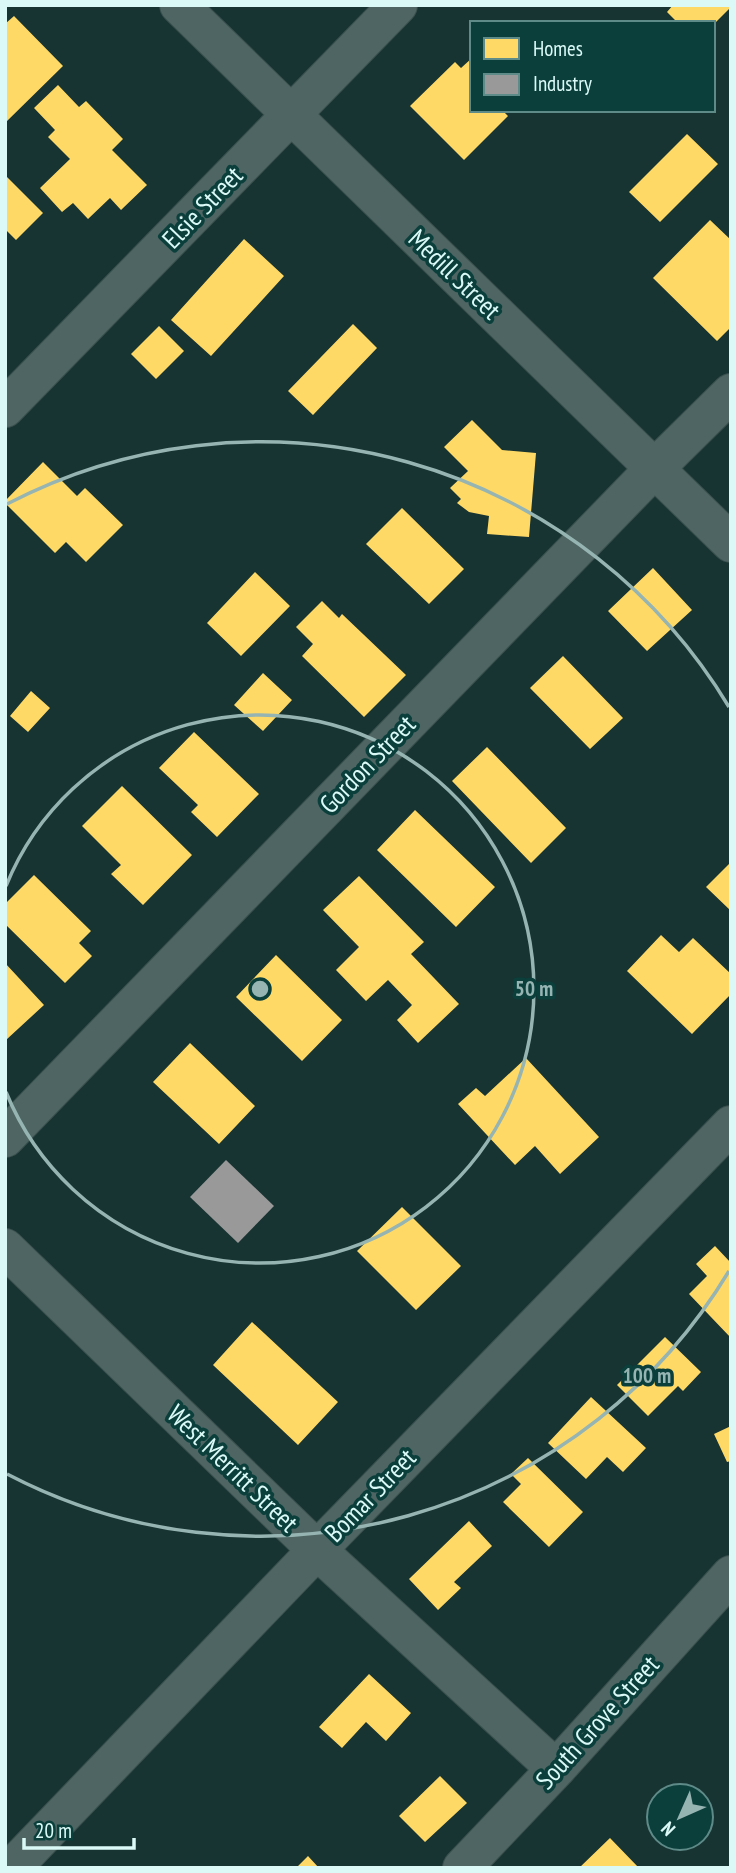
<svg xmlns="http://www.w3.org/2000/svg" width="736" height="1873" font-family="'PT Sans Narrow',sans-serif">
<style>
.homes{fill:#ffd966}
.industry{fill:#999}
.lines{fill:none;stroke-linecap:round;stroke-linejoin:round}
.minor-casing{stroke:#39504e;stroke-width:40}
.minor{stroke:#4e6563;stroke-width:38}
.ring{fill:none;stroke:#96b4b2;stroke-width:3.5}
.labels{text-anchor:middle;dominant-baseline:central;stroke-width:7;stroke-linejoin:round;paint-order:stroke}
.street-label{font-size:26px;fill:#dbfaf7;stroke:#0b3f3c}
.centre{fill:#96b4b2;stroke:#0b3f3c;stroke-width:3.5}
.ring-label{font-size:21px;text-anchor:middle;font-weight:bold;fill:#96b4b2;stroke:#0b3f3c;stroke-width:7;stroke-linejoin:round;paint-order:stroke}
</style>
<rect width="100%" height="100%" fill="#173332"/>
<path class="homes" d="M673,5h56l2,2 -18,18v-2h-35l-11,-11z
M14,16l49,50 -58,57v-99z
M472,58v52h30l6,6 -44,44 -54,-54 45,-44 6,6z
M58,85l21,22 7,-6 37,38 -11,11 35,35 -26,25 -11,-12 -22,21 -15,-16 -11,9 -22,-24 30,-29 -22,-22 7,-7 -21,-22z
M687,134l31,30 -58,58 -31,-30z
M5,175l38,38 -27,27 -11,-11z
M710,220l21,20v87l-14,14 -64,-63z
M244,239l40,37 -73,80 -40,-36z
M353,324l24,24 -64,67 -25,-24z
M159,326l25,25 -28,28 -25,-25z
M472,420l30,30 34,3 -7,84 -42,-3 2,-18 -20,-4 -12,-9 4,-4 -11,-11 18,-17 -24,-24z
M43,462l34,34 8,-8 38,37 -37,37 -20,-20 -11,11 -50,-50v-2z
M402,508l62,61 -35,35 -63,-60z
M653,568l39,42 -45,41 -39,-40z
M255,572l35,34 -49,50 -34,-33z
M322,601l17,17 3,-4 64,61 -42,42 -62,-61 11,-12 -17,-17z
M563,656l60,62 -33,31 -60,-61z
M263,673l29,27 -29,31 -29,-26z
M31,691l19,17 -22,24 -18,-16z
M194,732l65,62 -42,43 -26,-25 7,-7 -39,-37z
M487,747l79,81 -35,35 -79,-82z
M122,786l70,69 -49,50 -32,-31 10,-9 -39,-39z
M415,810l80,77 -39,40 -79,-77z
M731,862v49l-25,-24z
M34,875l57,56 -12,12 13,13 -27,27 -60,-59v-20z
M359,876l65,66 -13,12 48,50 -41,39 -21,-23 15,-15 -24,-25 -22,21 -30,-31 23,-23 -36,-37z
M661,935l18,17 14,-14 38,36v20l-39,40 -65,-63z
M276,955l66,65 -40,41 -66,-64z
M5,963l39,42 -38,35 -1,-2z
M190,1043l65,63 -36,38 -66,-62z
M526,1058l73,79 -39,37 -25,-28 -20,19 -57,-61 18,-16 9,8z
M402,1207l59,59 -45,44 -59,-59z
M715,1246l16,17v75l-42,-44 18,-18 -11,-12z
M252,1322l86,80 -40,43 -85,-80z
M665,1337l36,35 -18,19 -5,-5 -30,30 -31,-31z
M591,1397l55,51 -23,24 -16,-15 -21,22 -38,-36z
M731,1426v35l-4,1 -13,-28z
M528,1458l55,54 -34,35 -46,-45 18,-18 -10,-10z
M469,1521l23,25 -38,36 7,6 -23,22 -29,-31z
M369,1674l42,39 -25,28 -20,-19 -24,26 -23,-21z
M440,1776l27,27 -42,39 -26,-26z
M610,1838l29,30h-60z
M308,1856l11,12h-23z"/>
<path class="industry" d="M226,1160l48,46 -36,37 -48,-46z"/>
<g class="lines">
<defs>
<path id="minor" d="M179,5l552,538
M5,408l393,-403
M5,1138l650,-670 76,-75
M5,1248l312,302 239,219
M12,1868l305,-318 414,-425
M462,1868l94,-99 175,-194"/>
</defs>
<use href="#minor" class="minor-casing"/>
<use href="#minor" class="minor"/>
</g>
<g class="ring">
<path d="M6 886A274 274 0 1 1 6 1092"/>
<path d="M729 1271A547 547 0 0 1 7 1474M7 504A547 547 0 0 1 729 707"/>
</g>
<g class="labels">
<g class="street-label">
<text transform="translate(202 207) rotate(-46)">Elsie Street</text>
<text transform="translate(455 274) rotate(44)">Medill Street</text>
<text transform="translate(367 764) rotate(-46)">Gordon Street</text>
<text transform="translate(233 1468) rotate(44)">West Merritt Street</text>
<text transform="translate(370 1495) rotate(-46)">Bomar Street</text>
<text transform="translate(597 1722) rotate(-48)">South Grove Street</text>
</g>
</g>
<circle cx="260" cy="989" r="10" class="centre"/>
<g class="ring-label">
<text x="534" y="996">50 m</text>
<text x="647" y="1383">100 m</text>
</g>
<rect width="736" height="1873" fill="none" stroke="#dbfaf7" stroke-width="14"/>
<rect x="470" y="21" width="245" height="91" fill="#0b3f3c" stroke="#5e8a87" stroke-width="2"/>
<rect x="484" y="38" width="35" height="21" fill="#ffd966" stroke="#5e8a87" stroke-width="2"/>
<text x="533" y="56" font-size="21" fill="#dbfaf7">Homes</text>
<rect x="484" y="74" width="35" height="21" fill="#999999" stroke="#5e8a87" stroke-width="2"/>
<text x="533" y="91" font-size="21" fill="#dbfaf7">Industry</text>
<g transform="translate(680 1817) rotate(225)"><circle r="33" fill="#0b3f3c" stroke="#5e8a87" stroke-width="2"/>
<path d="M0-5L12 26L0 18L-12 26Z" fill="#96b4b2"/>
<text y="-10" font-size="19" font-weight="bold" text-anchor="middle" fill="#dbfaf7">N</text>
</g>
<path d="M24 1838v10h110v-10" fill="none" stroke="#dbfaf7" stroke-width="3.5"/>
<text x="35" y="1838" font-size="21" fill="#dbfaf7" stroke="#0b3f3c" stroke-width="5" paint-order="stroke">20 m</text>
</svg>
